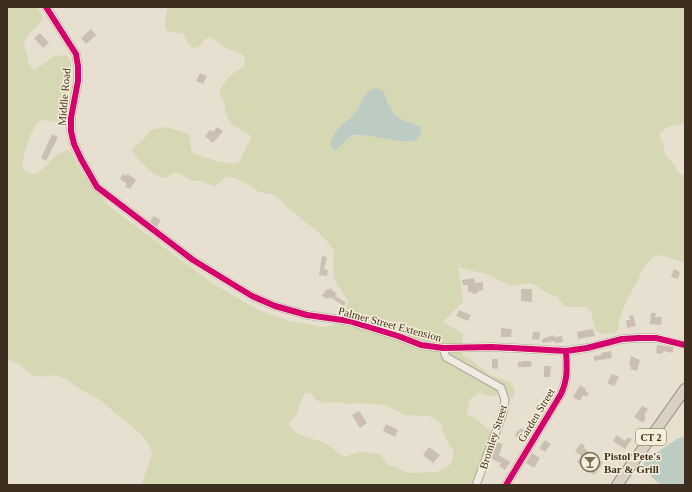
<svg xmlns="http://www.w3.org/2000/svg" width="692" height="492" font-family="'Times New Roman',serif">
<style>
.green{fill:#d6d7b3;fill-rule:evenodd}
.water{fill:#bcccc2}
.building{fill:#cbbfb2}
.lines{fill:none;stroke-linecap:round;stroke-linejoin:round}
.minor-casing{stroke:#ada599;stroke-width:9}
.highway-casing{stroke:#928b80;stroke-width:12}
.minor{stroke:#efebe3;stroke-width:7}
.highway{stroke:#dad1c2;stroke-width:10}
.cycleway-casing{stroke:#f7eed8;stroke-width:8}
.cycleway{stroke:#d6006c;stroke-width:6}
.labels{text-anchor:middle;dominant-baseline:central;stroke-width:3;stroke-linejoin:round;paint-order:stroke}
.shield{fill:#f7eed8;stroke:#756857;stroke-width:1}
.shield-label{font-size:10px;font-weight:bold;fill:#3d2e20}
.street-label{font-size:11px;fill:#3d2e20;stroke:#f7eed8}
.poi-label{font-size:11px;font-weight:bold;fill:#3d2e20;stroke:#f7eed8;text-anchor:start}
</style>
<rect width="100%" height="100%" fill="#e7e0d1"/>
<path class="green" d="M7,7h30l6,10c-2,9 -17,15 -19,28 0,4 2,6 3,9 1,7 1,12 8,16l19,-14 12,-1 5,6v39l-4,11 -6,9 -4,2 -15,-2c-12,6 -18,34 -20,47 16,22 29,-16 46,-17l6,6 4,11 6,9 25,30 103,77 46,27 31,11 35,6 16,-3 3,-3 5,-20 -13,-20 -2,-9 1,-21 -7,-10 -11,-11 -27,-21 -14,-14 -16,-3 -13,-9 -12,-5 -8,-1 -12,9 -14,-5h-8l-13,-8 -4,-1c-3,2 -8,6 -11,6 -8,1 -27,-20 -32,-26l1,-4 10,-8 8,-10 3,-1 12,-2 23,7 2,15 2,4c8,3 40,15 46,9 2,-2 9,-19 12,-23l-1,-4 -17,-10 -5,-6 -3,-7v-8l-6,-10c4,-13 12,-21 24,-26 8,-17 -11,-16 -20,-22 -5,-3 -7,-7 -13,-9l-6,3 -5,7 -7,1 -3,-3 -5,-11c-6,-3 -13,0 -18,-4l-1,-8 3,-15h517v117c-10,1 -20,2 -26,11l4,8 2,12c2,3 5,4 7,7 7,7 1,9 13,14v87l-21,-7 -8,-1 -9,8 -5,7 -4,11 -5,7 -11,23 -2,6 -2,13 -3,3 -13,1 -6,-3 -5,-19 -3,-3 -3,-2h-16l-4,-1 -8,-9 -12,-5 -10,-7 -8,-2 -16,3 -22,-11 -31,-8 5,35 -20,20 20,12 -2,16 2,6 7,3 18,15 21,8 5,6 1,4 -3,7 -12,-4 -12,1 -8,-4 -10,7 -3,12 1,4 7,3 17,15 -21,52h-330l11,-30 -2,-8 -9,-13 -44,-36 -14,-7 -19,-13 -8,-3 -16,2 -8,-2 -12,-10 -13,-6zM373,89l11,3 3,12 10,13 3,2 18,6 -8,17 -43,-7 -13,1 -7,3 -12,12 -4,-10 14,-19 9,-8 13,-21zM308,393l3,1 5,6 7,3 16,-1 9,2 11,-1 27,2 18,10 23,1 8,2 6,5 3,12 10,17 -3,12 -7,5 -8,3 -26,1h-4l-10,-6 -8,-2 -7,-10 -8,-2 -15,-1 -11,4h-4c-7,-4 -12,-10 -18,-13 -15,-7 -26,-3 -36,-19 2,-4 4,-5 6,-8 3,-4 6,-16 9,-22z"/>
<path class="water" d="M377,88l7,4c2,8 9,24 17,27 6,4 15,3 20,9 0,4 0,9 -4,11 -11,9 -49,-8 -65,-3 -6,3 -12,11 -17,15 -14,-10 11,-29 18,-36 9,-9 10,-26 24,-27z
M685,436v49h-25l-10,-10 -13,-2 4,-3 3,-7 6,-6 27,-18z"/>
<path class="building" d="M91,29l5,6 -10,9 -5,-6z
M40,33l9,10 -6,5 -9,-10z
M200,73l7,3 -4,8 -7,-3z
M217,127l6,4 -10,12 -8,-7 5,-6 3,2z
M52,134l6,3 -12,24 -5,-3z
M123,174l3,2 2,-2 8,6 -6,9 -5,-3 2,-2 -7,-5z
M154,216l7,4 -4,7 -7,-6z
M322,256l5,1 -3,12 4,1 -1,6 -8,-1z
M674,269l6,3 -2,7 -7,-2z
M474,278l1,5 8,-1v8l-5,1v2l-6,1v-2h-4v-7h-5l-1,-5z
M330,288l7,6 -2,2 11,6 -2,4 -14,-9 -2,2 -6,-3 3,-5 2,-2 2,1z
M521,289h11v13l-11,-1z
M459,310l12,5 -3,6 -12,-5z
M651,313h5l-1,4h7l-1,8 -11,-1z
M633,315l3,11 -9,2 -1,-8h4l-1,-4z
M501,328l11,1 -1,8h-10z
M593,329l2,7 -17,3 -1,-7z
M533,332h7l-1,8 -7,-1z
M554,335v2l8,-1 1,6 -8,1v-2l-13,2v-4z
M657,345l16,2v6l-10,-2 -1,3 -6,-1z
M611,351l1,7 -18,3v-5l8,-1 -1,-2z
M631,356l9,4 -3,11 -7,-2 1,-3 -2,-1z
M492,359h6v10l-6,-1z
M523,361h9l-1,6h-13v-5h4z
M544,366h7l-1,11h-6z
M612,374l7,3 -5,9 -7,-3z
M580,385l6,4 -1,2 4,2 -3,4 -3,-2 -3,6 -7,-4z
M642,406l6,3 -4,7 2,1 -3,6 -9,-6z
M359,411l8,12 -7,5 -8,-13z
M386,424l12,6 -3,7 -12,-6z
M520,428l7,3 -4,9 -8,-4 2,-5h2z
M617,435l8,6 3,-4 4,2 -7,10 -12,-8z
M545,440l6,4 -6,8 -6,-4z
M497,442l6,2 -4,11 11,7 -5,8 -6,-4 2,-3 -10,-4z
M581,443l4,3 -1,2 19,15 -9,12 -17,-13 4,-6 -6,-5z
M429,447l11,8 -7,8 -10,-8z
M532,453l8,5 -6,10 -8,-5z"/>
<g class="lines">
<defs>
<path id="minor" d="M46,7l30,47 2,12v15l-7,37v13l3,13 7,15 16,28 96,73 59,36 23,10 32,9 42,6 49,15 23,9 22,3 49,-1 74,4 21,-3 35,-9 16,-1h18l29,7
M443,348l3,9 55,31 4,12 -2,13 -27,72
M506,485l55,-91c7,-15 6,-27 5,-43"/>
<path id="highway" d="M617,485l68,-96"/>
</defs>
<use href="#minor" class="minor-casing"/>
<use href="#highway" class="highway-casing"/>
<use href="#minor" class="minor"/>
<use href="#highway" class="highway"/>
<defs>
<path id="cycleway" d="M46,7l30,47 2,12v15l-7,37v13l3,13 7,15 16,28 96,73 59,36 23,10 32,9 42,6 49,15 23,9 22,3 49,-1 74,4 21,-3 35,-9 16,-1h18l29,7
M506,485l55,-91c7,-15 6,-27 5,-43"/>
</defs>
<use href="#cycleway" class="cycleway-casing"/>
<use href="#cycleway" class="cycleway"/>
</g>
<defs>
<symbol id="bar-ring" viewBox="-11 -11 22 22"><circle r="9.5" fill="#f7eed8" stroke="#786c5e" stroke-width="1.5"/><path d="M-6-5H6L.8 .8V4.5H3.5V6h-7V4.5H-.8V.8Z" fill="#786c5e"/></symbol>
</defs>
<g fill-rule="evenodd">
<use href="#bar-ring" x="579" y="451" width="22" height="22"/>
</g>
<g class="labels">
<rect class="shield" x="636" y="429" width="30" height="16" rx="3"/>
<g class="shield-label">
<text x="651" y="437">CT 2</text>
</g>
<g class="street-label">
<text transform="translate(64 97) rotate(-85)">Middle Road</text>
<text transform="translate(390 324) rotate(15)">Palmer Street Extension</text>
<text transform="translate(536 415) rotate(-59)">Garden Street</text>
<text transform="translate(493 437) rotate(-72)">Bromley Street</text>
</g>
<g class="poi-label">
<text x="604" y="456">Pistol Pete's<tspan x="604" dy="13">Bar &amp; Grill</tspan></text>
</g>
</g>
<rect width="692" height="492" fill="none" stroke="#3d2e20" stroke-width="16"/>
</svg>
